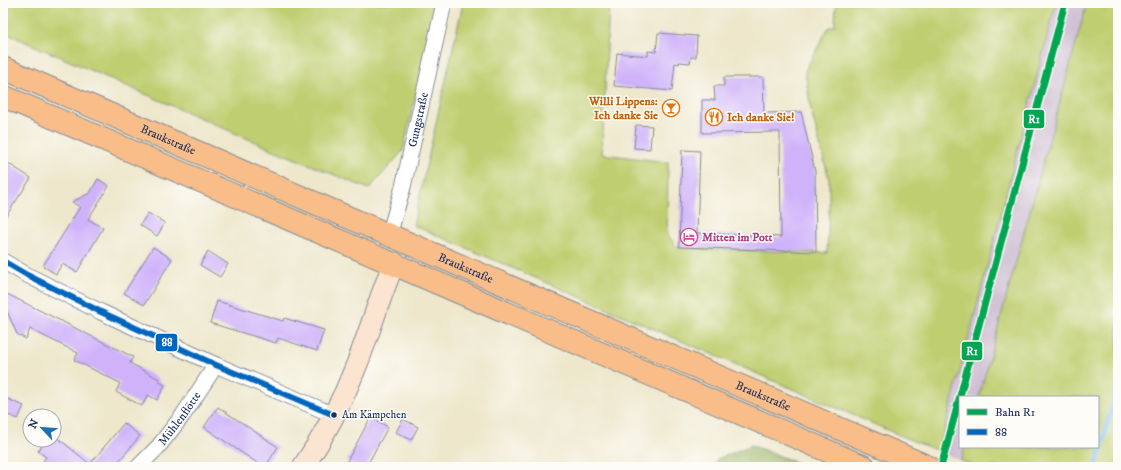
<svg xmlns="http://www.w3.org/2000/svg" width="1121" height="470" font-family="'IM FELL DW Pica',serif">
<style>
.industrial{fill:#cdbed2}
.green{fill:#bfce70;stroke:#6d7e67}
.forest{fill:#97b162;stroke:#597060}
.lines{fill:none;stroke-linecap:round;stroke-linejoin:round}
.stream{stroke:#7fbaf1;stroke-width:5}
.building{fill:#cfb2fa}
.street-casing{stroke:#848b95;stroke-width:17}
.secondary-casing{stroke:#848b95;stroke-width:23}
.primary-casing{stroke:#848b95;stroke-width:24}
.street{stroke:#fff;stroke-width:15}
.secondary{stroke:#fce5d0;stroke-width:21}
.primary{stroke:#f8bd89;stroke-width:22}
.bus-1-casing{stroke:#fdfcf7;stroke-width:9}
.bus-1{stroke:#0065bd;stroke-width:6}
.rail-1-casing{stroke:#fdfcf7;stroke-width:10}
.rail-1{stroke:#00a651;stroke-width:7}
.bus-dot{fill:#1b2f5e;stroke:#fdfcf7;stroke-width:1.5}
.labels{text-anchor:middle;dominant-baseline:central;stroke-width:3;stroke-linejoin:round;paint-order:stroke}
.bus-label{font-size:11px;fill:#1b2f5e;stroke:#fdfcf7;text-anchor:start}
.food-label{font-size:12px;font-weight:bold;fill:#c56008;stroke:#fdfcf7;text-anchor:end}
.street-label{font-size:12px;fill:#1b2f5e;stroke:#fdfcf7}
.hotel-label{font-size:12px;font-weight:bold;fill:#b23c85;stroke:#fdfcf7;text-anchor:start}
.line-badge{stroke:#fdfcf7;stroke-width:1.5}
.badge-label{font-size:11px;text-anchor:middle;font-weight:bold;fill:#fff}
</style>
<rect width="100%" height="100%" fill="#fdfcf7"/>
<filter id="ink" filterUnits="userSpaceOnUse"><feTurbulence type="fractalNoise" baseFrequency=".025" numOctaves="2"/><feDisplacementMap in="SourceGraphic" scale="8" xChannelSelector="R" yChannelSelector="G"/><feConvolveMatrix kernelMatrix="1 2 1 2 8 2 1 2 1" color-interpolation-filters="sRGB"/></filter>
<filter id="wash" filterUnits="userSpaceOnUse"><feTurbulence type="fractalNoise" baseFrequency=".012" numOctaves="4" result="noise"/><feDisplacementMap in="SourceGraphic" scale="16" xChannelSelector="R" yChannelSelector="G"/><feGaussianBlur stdDeviation="0.9" result="paint"/><feColorMatrix in="noise" values="0 0 0 0 0 0 0 0 0 0 0 0 0 0 0 0 0 1.4 0 .05"/><feComposite in="paint" operator="in"/></filter>
<g filter="url(#wash)">
<rect width="100%" height="100%" fill="#eee7cc"/>
<path class="industrial" d="M1056,3h31l-108,394h-19v50h5l-4,14 -22,-10z"/>
<path class="green" d="M3,3h433l-33,148 -34,38 -100,-41 -266,-116z
M463,3h120l26,4 -7,147 66,8 -1,72 11,14 149,5 2,-44v-30l-18,-68 -6,-40 23,-43 7,-3 1,-22h220l-117,448 -26,-10 -500,-216z
M1087,3h31v464h-140l-17,-6 4,-14h133v-50h-119z"/>
<path class="forest" d="M751,445l58,22h-96l4,-8z"/>
<g class="lines">
<path class="stream" d="M1096,467l22,-83"/>
</g>
<g id="blocks">
<path class="building" d="M658,33l39,3 -1,21h-5l-1,6 -11,-1v2l-4,-1 -3,28 -58,-5 3,-33 31,3v-5l8,1z
M724,77h39l1,36 37,-1 14,59 1,81 -137,-5 3,-97 18,1 -3,82 84,4 -1,-105 -78,1v-33h13l-1,-14h10z
M636,125l16,1 -2,23 -16,-1z
M3,160l28,18 -28,43z
M98,179l11,7 -21,33 15,9 -26,44 -15,-8 -6,10 -13,-8 37,-59 -8,-5 18,-9z
M148,213l17,10 -8,13 -17,-11z
M153,247l19,12 -28,46 -20,-12z
M208,251l20,13 -8,13 -20,-12z
M3,292l130,65 -3,6 29,16 -1,2 7,4 -8,15 -9,-5 -6,11 -26,-14 4,-9 -46,-23 4,-7 -48,-24 -4,10 -9,-5 -14,-32z
M217,301l66,20 1,-3 40,12 -7,21 -39,-13 -2,5 -66,-20z
M3,397l21,9 -6,13 -15,-6z
M218,407l60,40 -13,20h-2l-59,-40z
M371,417l17,10 -22,40h-8l-11,-6z
M403,419l15,8 -7,13 -15,-8z
M124,423l16,13 -26,31h-75l7,-10 -8,-6 8,-11h8v-5l36,29z"/>
</g>
</g>
<g filter="url(#ink)">
<use href="#blocks" fill-opacity="0" stroke="#848b95" stroke-width="1"/>
<g class="lines">
<defs>
<g id="street">
<path id="s1" d="M389,235l14,-48 41,-184"/>
<path d="M3,261l24,14 74,37 115,53 118,50"/>
<path id="s2" d="M138,467l20,-20 25,-32 33,-50"/>
</g>
<path id="secondary" d="M303,467c22,-32 40,-67 54,-103 13,-33 23,-68 37,-101"/>
<g id="primary">
<path id="s3" d="M3,68l335,145 591,254"/>
<path d="M3,96l862,371"/>
</g>
</defs>
<use href="#street" class="street-casing"/>
<use href="#secondary" class="secondary-casing"/>
<use href="#primary" class="primary-casing"/>
<use href="#street" class="street"/>
<use href="#secondary" class="secondary"/>
<use href="#primary" class="primary"/>
<defs>
<path id="bus-1" d="M3,261l24,14 74,37 115,53 118,50"/>
</defs>
<use href="#bus-1" class="bus-1-casing"/>
<use href="#bus-1" class="bus-1"/>
<defs>
<path id="rail-1" d="M941,467l124,-464"/>
</defs>
<use href="#rail-1" class="rail-1-casing"/>
<use href="#rail-1" class="rail-1"/>
</g>
</g>
<defs>
<symbol id="bar-ring" viewBox="-11 -11 22 22"><circle r="9.5" fill="#fdfcf7" stroke="#e8710a" stroke-width="1.5"/><path d="M-6-5H6L.8 .8V4.5H3.5V6h-7V4.5H-.8V.8Z" fill="#e8710a"/></symbol>
<symbol id="restaurant-ring" viewBox="-11 -11 22 22"><circle r="9.5" fill="#fdfcf7" stroke="#e8710a" stroke-width="1.5"/><path d="M-5-6h1v4h1v-4h1v4h1v-4h1v5L-1.5 .5V6h-2V.5L-5-1ZM5-6V6H3V1.5H1.5Q1.5-4 5-6Z" fill="#e8710a"/></symbol>
<symbol id="hotel-ring" viewBox="-11 -11 22 22"><circle r="9.5" fill="#fdfcf7" stroke="#d1479c" stroke-width="1.5"/><path d="M-6-4.5h1.5V1H6V5H4.5V3h-9V5H-6ZM-4 0a1.8 1.8 0 1 1 3.6 0ZM.5 0V-2.5h3Q6-2.5 6 0Z" fill="#d1479c"/></symbol>
</defs>
<g fill-rule="evenodd">
<use href="#bar-ring" x="661" y="98" width="20" height="20"/>
<use href="#restaurant-ring" x="704" y="107" width="20" height="20"/>
<use href="#hotel-ring" x="679" y="227" width="20" height="20"/>
</g>
<circle class="bus-dot" cx="334" cy="415" r="3.5"/>
<g class="labels">
<g class="bus-label">
<text x="342" y="415">Am Kämpchen</text>
</g>
<g class="food-label">
<text x="658" y="101">Willi Lippens:<tspan x="658" dy="14">Ich danke Sie</tspan></text>
<text x="727" y="117" text-anchor="start">Ich danke Sie!</text>
</g>
<g class="street-label">
<text stroke="none"><textPath href="#s1" startOffset="119">Gungstraße</textPath></text>
<text stroke="none"><textPath href="#s3" startOffset="180">Braukstraße</textPath></text>
<text stroke="none"><textPath href="#s3" startOffset="504">Braukstraße</textPath></text>
<text stroke="none"><textPath href="#s3" startOffset="828">Braukstraße</textPath></text>
<text stroke="none"><textPath href="#s2" startOffset="64">Mühlenflötte</textPath></text>
</g>
<g class="hotel-label">
<text x="702" y="237">Mitten im Pott</text>
</g>
</g>
<g class="line-badge">
<rect x="1023" y="109" width="22" height="20" rx="4" fill="#00a651"/>
<rect x="155" y="333" width="23" height="19" rx="4" fill="#0065bd"/>
<rect x="961" y="341" width="22" height="20" rx="4" fill="#00a651"/>
</g>
<g class="badge-label">
<text x="1034" y="123">R1</text>
<text x="167" y="346">88</text>
<text x="972" y="355">R1</text>
</g>
<rect width="1121" height="470" fill="none" stroke="#fdfcf7" stroke-width="16"/>
<rect x="959" y="396" width="140" height="52" fill="#fdfcf7" stroke="#a3aaba"/>
<rect x="967" y="409" width="20" height="6" fill="#00a651" stroke="#a3aaba"/>
<text x="995" y="416" font-size="12" fill="#1b2f5e">Bahn R1</text>
<rect x="967" y="429" width="20" height="6" fill="#0065bd" stroke="#a3aaba"/>
<text x="995" y="436" font-size="12" fill="#1b2f5e">88</text>
<g transform="translate(42 428) rotate(296)"><circle r="19" fill="#fdfcf7" stroke="#a3aaba"/>
<path d="M0-3L7 15L0 10L-7 15Z" fill="#1f6fb2"/>
<text y="-6" font-size="11" font-weight="bold" text-anchor="middle" fill="#1b2f5e">N</text>
</g>
</svg>
